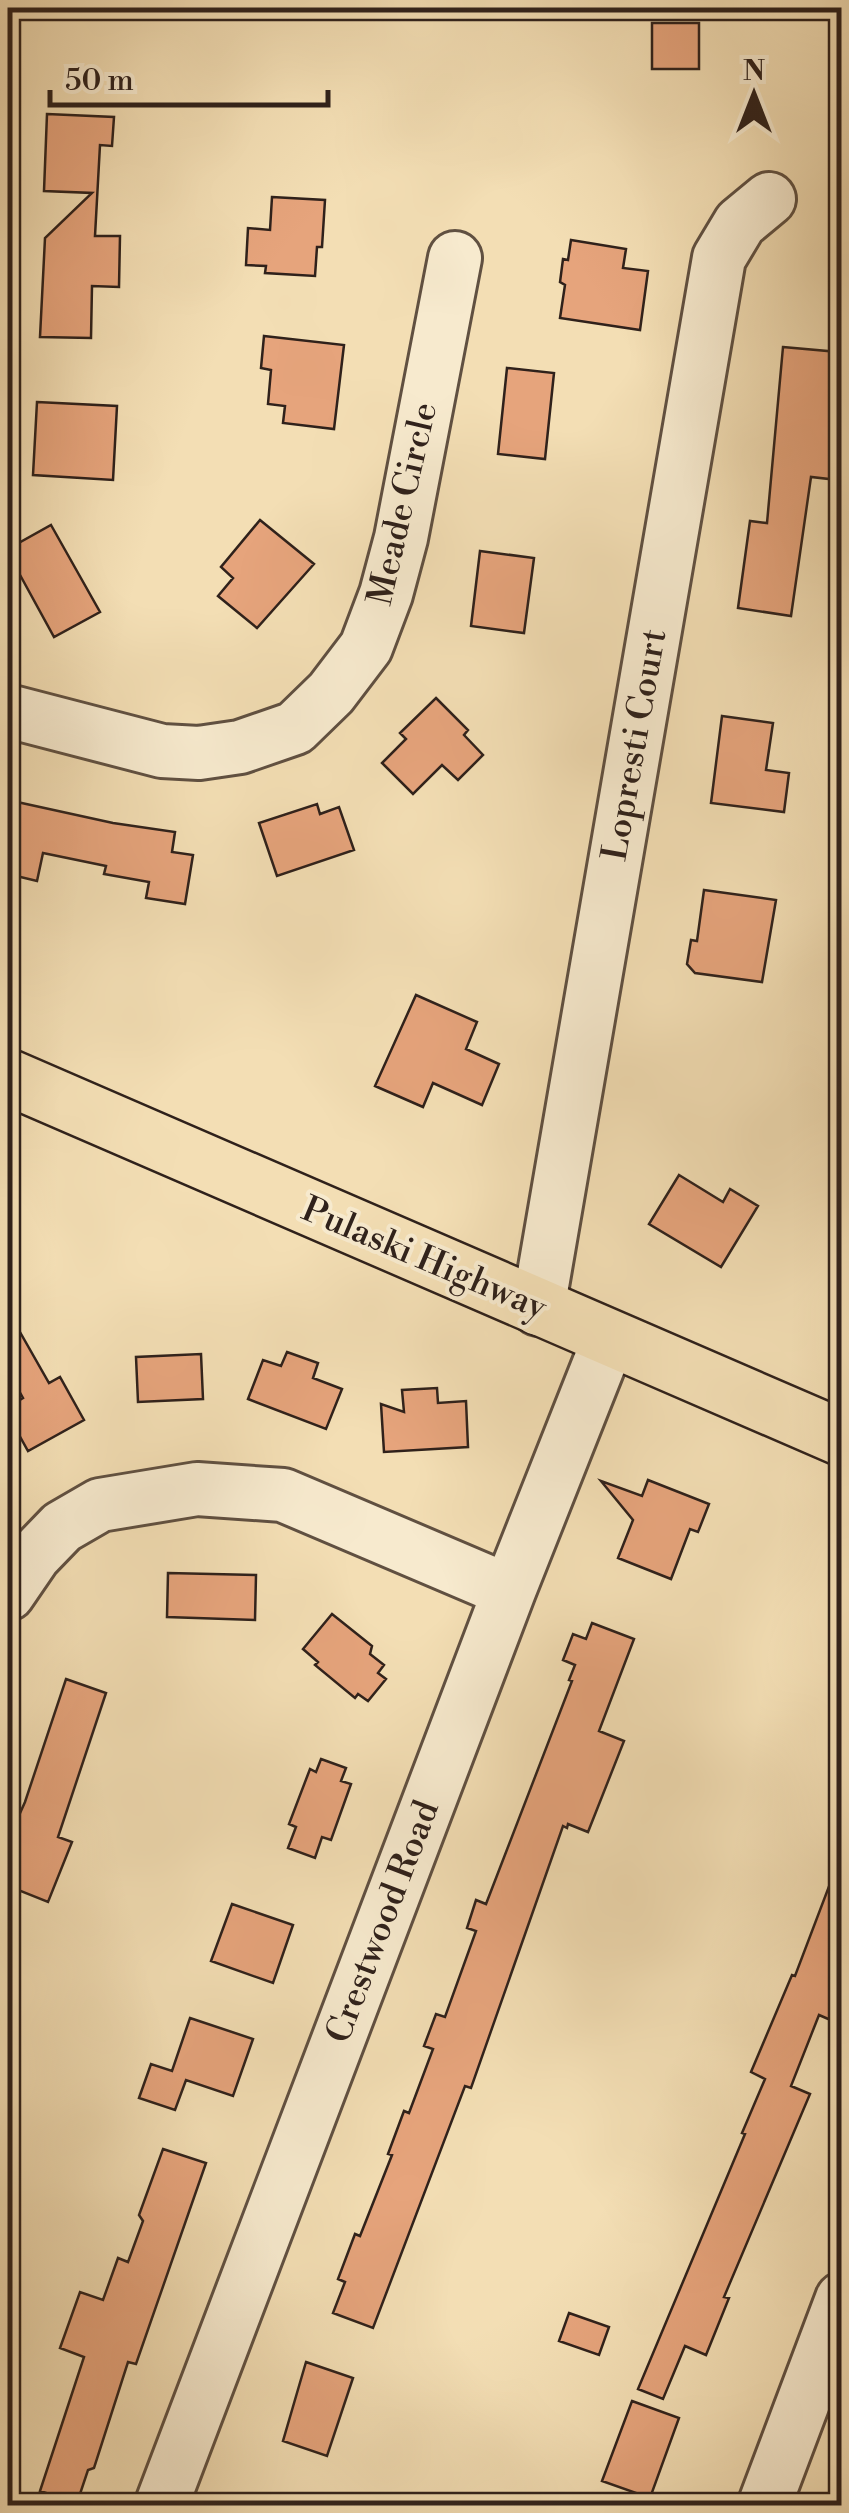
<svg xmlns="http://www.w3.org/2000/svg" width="849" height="2513" font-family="'Libre Bodoni',serif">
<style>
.building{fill:#e6a47c;stroke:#2f211b;stroke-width:2.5}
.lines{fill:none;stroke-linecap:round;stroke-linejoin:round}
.minor-casing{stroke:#605041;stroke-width:58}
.major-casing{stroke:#2f211b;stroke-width:60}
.minor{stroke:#f7eace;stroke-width:52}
.major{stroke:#f3deb4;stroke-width:55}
.labels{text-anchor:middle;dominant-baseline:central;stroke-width:8;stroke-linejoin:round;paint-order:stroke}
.street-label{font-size:35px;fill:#2f211b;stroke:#f7eace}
</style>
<rect width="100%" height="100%" fill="#f3deb4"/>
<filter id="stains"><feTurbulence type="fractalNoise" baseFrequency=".002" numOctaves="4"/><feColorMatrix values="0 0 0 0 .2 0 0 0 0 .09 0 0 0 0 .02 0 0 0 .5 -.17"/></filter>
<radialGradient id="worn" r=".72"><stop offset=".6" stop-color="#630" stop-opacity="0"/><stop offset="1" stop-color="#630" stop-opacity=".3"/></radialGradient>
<path class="building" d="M652,23h47v46h-47z
M47,114l67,3 -2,29 -12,-1 -5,91h25l-1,51 -27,-1 -1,52 -51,-1 5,-99 47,-45 -48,-2z
M272,197l53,3 -3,47h-5l-2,29 -50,-3 1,-7 -20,-1 2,-37 22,2z
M571,240l55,9 -3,19 25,3 -8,59 -80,-12 5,-33 -5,-3 3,-23 5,1z
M264,336l80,9 -10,84 -51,-6 2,-17 -17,-2 3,-34 -10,-2z
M783,347l55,5 -8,84 12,1 -4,43 -27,-3 -20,139 -53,-8 12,-87 17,2z
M507,368l47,5 -9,86 -47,-5z
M37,402l80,4 -4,74 -80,-5z
M260,520l54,44 -57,64 -39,-32 15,-18 -12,-11z
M51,525l49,87 -46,25 -46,-84v-4z
M480,551l54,7 -10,75 -53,-7z
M436,698l32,32 -4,5 19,20 -25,25 -16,-15 -29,29 -31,-31 24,-24 -6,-6z
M722,716l51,7 -7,47 23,3 -5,39 -73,-9z
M8,800l105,23 62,9 -3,20 21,3 -8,49 -39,-6 3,-16 -45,-8 2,-8 -63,-13 -6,28 -29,-7z
M317,804l3,10 19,-7 15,43 -77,26 -18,-53z
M704,890l72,10 -14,82 -67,-9 -8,-9 4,-24 6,1z
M416,995l61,27 -11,27 33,15 -17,41 -49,-22 -10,24 -48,-21z
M679,1175l44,27 7,-13 28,17 -37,61 -72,-43z
M8,1311l41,72 11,-6 24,43 -56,31 -20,-36v-8l15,-9 -15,-27z
M287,1352l31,11 -5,15 29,11 -16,40 -78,-30 15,-39 18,6z
M201,1354l2,45 -65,3 -2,-45z
M437,1388l1,15 28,-2 2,46 -84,5 -3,-48 23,8 -2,-22z
M648,1480l61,24 -11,28 -8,-3 -19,50 -53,-21 15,-38 -32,-39 41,15z
M168,1573l88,2 -1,45 -88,-3z
M332,1614l40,32 -2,8 14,11 -6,8 8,6 -18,22 -10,-7 -3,4 -40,-33 3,-3 -15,-13z
M592,1623l42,16 -35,92 25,10 -36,91 -20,-8 -1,4 -4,-2 -92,262 -6,-2 -92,242 -40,-15 12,-31 -7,-3 17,-45 5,2 32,-81 -4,-1 16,-43 5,2 24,-64 -9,-3 12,-32 9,3 31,-86 -9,-3 9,-28 10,4 86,-223 -3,-1 6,-15 -12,-5 10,-26 13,5z
M66,1679l40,14 -48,144 14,5 -24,60 -40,-16v-46l17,-38z
M321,1759l25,9 -5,13 10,3 -20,56 -9,-3 -7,21 -27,-10 8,-21 -7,-3 21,-55 6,3z
M839,1860l3,1v138l-9,22 -14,-6 -28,71 19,8 -86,203 5,1 -23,57 -21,-9 -22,53 -25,-10 107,-255 -3,-1 23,-54 -14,-7 41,-97 3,1z
M232,1904l61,21 -20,58 -62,-22z
M190,2018l63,21 -20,57 -47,-16 -11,30 -36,-12 12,-34 21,7z
M163,2149l43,14 -70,201 -8,-2 -34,106 -6,2 -11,33 -37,-12 44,-134 -24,-9 20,-56 23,8 15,-42 10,4 15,-41 -4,-6z
M569,2313l40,14 -10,28 -40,-14z
M306,2362l47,16 -26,78 -44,-15z
M632,2401l47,17 -29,80 -48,-17z"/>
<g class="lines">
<defs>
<path id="minor" d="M8,711l154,40 37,2 41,-6 55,-19 36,-35 35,-46 20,-53 15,-56 54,-280
M538,1309l181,-1051 21,-35 29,-24
M8,1594l26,-38 28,-29 38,-22 97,-16 86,6 226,96
M161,2506l348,-915 100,-252
M764,2506l78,-207"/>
<path id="major" d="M8,1077l834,361"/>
</defs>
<use href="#minor" class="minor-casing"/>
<use href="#major" class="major-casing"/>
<use href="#minor" class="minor"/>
<use href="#major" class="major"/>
</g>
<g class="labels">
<g class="street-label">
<text transform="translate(403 504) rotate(-77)">Meade Circle</text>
<text transform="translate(635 745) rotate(-80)">Lopresti Court</text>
<text transform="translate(424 1259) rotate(23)">Pulaski Highway</text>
<text transform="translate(383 1922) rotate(-69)">Crestwood Road</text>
</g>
</g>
<rect width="849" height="2513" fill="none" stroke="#f3deb4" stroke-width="40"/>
<rect x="10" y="10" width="829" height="2493" fill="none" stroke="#2f211b" stroke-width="5"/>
<rect x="20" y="20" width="809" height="2473" fill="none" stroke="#2f211b" stroke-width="2.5"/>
<g transform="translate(754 95)" stroke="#f7eace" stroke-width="8" paint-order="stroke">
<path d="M0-8L18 38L0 25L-18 38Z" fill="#2f211b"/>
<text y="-15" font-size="28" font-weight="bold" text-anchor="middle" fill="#2f211b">N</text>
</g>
<path d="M50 90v15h278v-15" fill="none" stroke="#2f211b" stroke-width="5"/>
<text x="65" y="90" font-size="30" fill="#2f211b" stroke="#f7eace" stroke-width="8" paint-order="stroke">50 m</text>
<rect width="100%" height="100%" filter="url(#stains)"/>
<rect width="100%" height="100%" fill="url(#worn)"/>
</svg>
